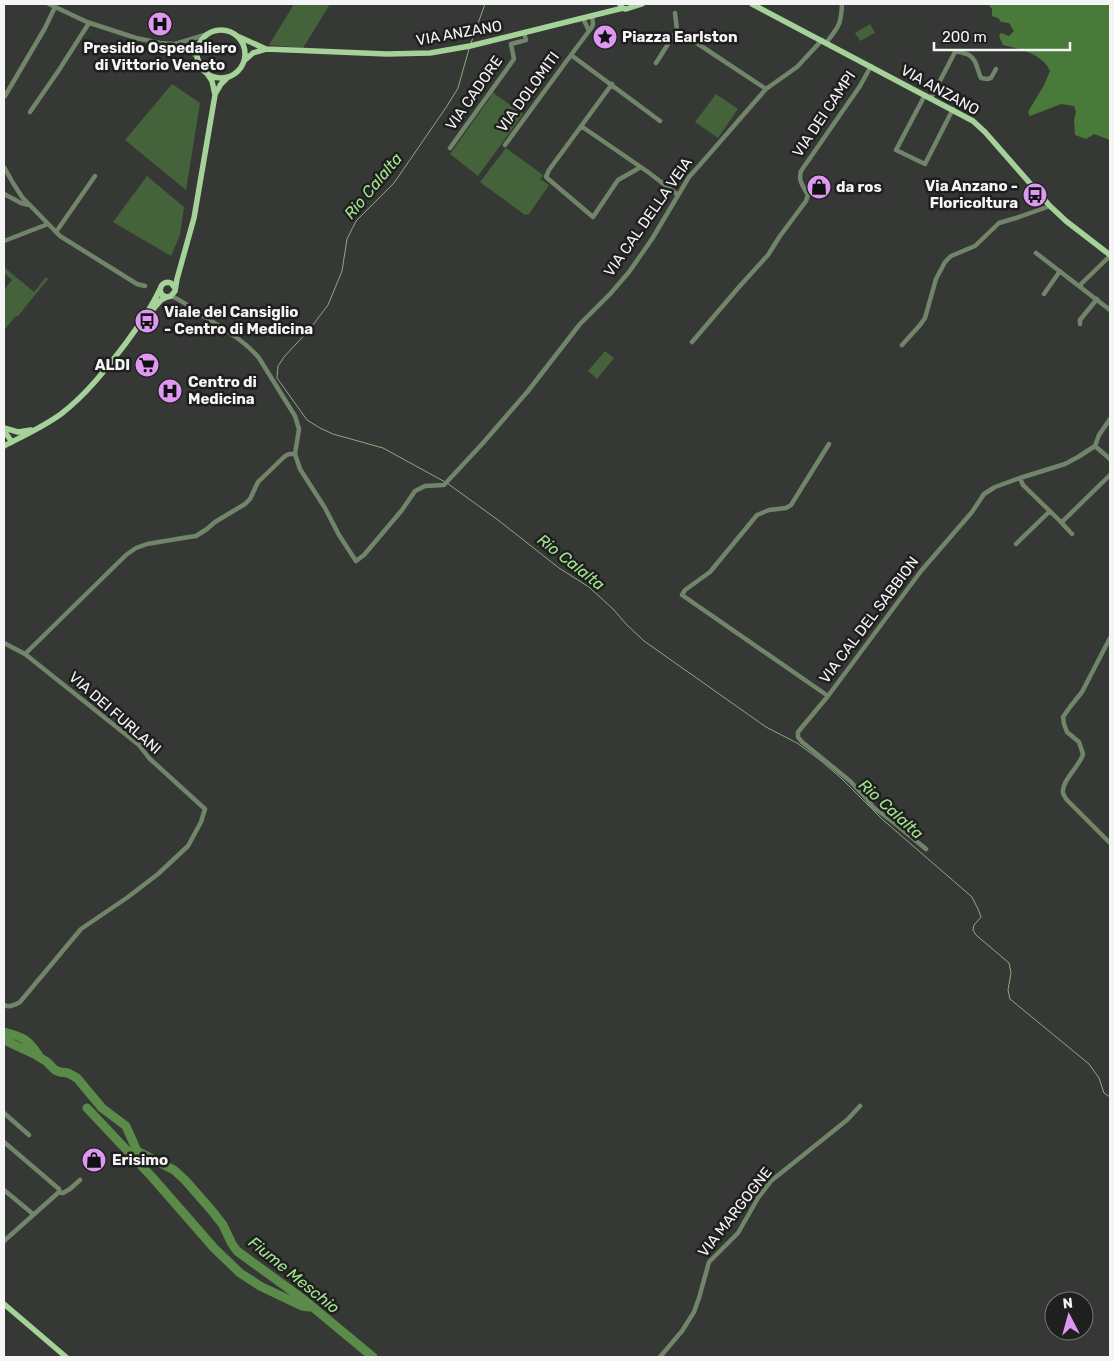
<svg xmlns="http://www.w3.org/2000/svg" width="1114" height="1361" font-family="Rubik,sans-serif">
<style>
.green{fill:#44633a}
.forest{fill:#497a39}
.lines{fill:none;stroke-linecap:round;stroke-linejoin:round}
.stream{stroke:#88ab7c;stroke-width:1}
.river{stroke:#5a8b49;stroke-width:9}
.minor{stroke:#708569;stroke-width:4.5}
.major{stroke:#a5d298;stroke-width:5.5}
.labels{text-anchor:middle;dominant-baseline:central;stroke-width:5;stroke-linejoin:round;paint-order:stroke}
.street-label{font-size:15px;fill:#f4f5f4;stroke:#1e1f1e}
.poi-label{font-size:15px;font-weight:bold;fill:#f4f5f4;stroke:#1e1f1e;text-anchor:start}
.water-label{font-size:16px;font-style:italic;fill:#a2e78c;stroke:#1e1f1e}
</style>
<rect width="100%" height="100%" fill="#363836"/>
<path class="green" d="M294,4h36l-27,44 -34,-3z
M870,24l5,9 -15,8 -5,-8z
M172,84l28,19 -14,87 -61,-50z
M492,92l31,22 -45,62 -28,-22 40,-56z
M716,94l22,15 -20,29 -23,-16z
M506,148l37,27 -3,4 9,6 -20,29 -4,1 -45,-33z
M147,176l37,31 -4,28 -9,21 -58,-34z
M4,267l30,25 12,-15 2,2 -30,37h-2l-12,14v-40l8,-10 -8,-7z
M605,351l9,7 -17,21 -9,-8z"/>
<path class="forest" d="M988,4h122v136l-16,-6 -8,5 -11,-4 -1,-15 2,-8 -2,-6 -13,-2 -31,12 -2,-4 16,-27 6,-14c-7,-17 -30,-22 -47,-26l-4,-9 2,-3 8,3 5,-5 -5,-8 -8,-1 -3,-4 -6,-2v-7z"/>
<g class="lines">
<path class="stream" d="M471,43l14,-39
M469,49l-11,39 -11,18 -53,77 -38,38 -9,18 -5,32 -14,34 -19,25 -25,27 -6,9 -1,12 30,42 13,8 13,6 50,14 64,35 51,37 61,48 30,19 24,22 14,16 17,16 122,86 31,16 23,17 21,18 41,41 90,78 6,12 3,8 -7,8 -1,5 3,5 33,28 2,10 -3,17 2,9 79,65 10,14 5,15 6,4"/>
<path class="river" d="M4,1032c19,5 24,7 35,24
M4,1040l32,15 11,7 8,8 5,2 8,1 9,5 25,30 24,18 11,25 37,19 11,10 28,32 10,13 9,19 5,7 66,48 70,58
M87,1108l65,69 62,71 26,25 20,13 42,20 7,1"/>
<path class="minor" d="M49,4l38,18 49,16 24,5 15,1 33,-10
M675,13l2,17
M592,16l1,8 -1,3 -21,28 89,66
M583,18l6,13
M826,43c13,-17 15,-18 16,-39
M176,44l13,5 10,11
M656,63l21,-33 89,59
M612,84l-63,86 -3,7 47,40 25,-37 23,-13
M925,95l-29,55 29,14 28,-55
M5,96l40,-68 10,-21
M931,98l24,-46c5,-1 7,1 12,2 10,4 10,16 14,24l6,1 4,-1 5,-9
M30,112l29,-42 30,-47
M581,126l67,46 30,23
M505,145l66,-90
M450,148l64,-89 -3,-15 15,-4 -2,-7
M4,167l9,16 9,14 38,39 77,48 8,2
M4,194l17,9 8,2
M56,232l39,-56
M4,241l44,-17
M1036,253l74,57
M1081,287v-3l29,-28
M1044,294l16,-23
M171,296c12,5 21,12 31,19 20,13 41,24 57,43l36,58 4,13 -4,25 5,15 25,39 14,27 17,26 8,-6 38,-45 13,-19 10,-5 19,-1 39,-42 45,-52 52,-67 30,-30 19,-22 23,-33 37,-62 9,-10 68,-78 31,-22 25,-27
M1080,324v-4l17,-21
M692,342l47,-55 29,-32 12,-19 26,-35 2,-6c-5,-9 -10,-14 -7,-24l59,-85 11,-20
M902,345l18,-20 5,-7 11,-39 9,-17 6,-6 24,-10 24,-23 20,-6 31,-11
M1110,419l-11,16 -4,11 15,13
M829,444l-38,61 -5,3 -17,2 -12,5 -47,57 -25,18 -3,5 146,101 93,-125 51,-59 12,-18 11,-7 25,-9 45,-14 13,-7 17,-11
M1020,478l3,7 37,36h3l47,-46
M1060,521l12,13
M1016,544l34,-33
M1110,638l-28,54 -12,15 -7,10 1,7 3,8 12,10 4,12c-3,12 -22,27 -20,39 1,2 2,5 4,7l43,43
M4,643l21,11 114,91 10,13 56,51 -4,13 -13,24 -30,28 -30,23 -47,32 -61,73c-5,3 -11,6 -16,3
M25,654l101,-99 10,-7 11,-4 42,-7 7,-1 11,-7 8,-7 30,-18 5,-5 8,-17 27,-26 4,-2h6
M828,696l-30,36v5l4,5 48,39 16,17 7,9 19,14 34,28
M4,1113l25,22
M4,1142l55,47v3l-55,49
M4,1190l29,24
M59,1192l4,1 7,-4 10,-9
M660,1357l22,-26 12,-19 5,-14 10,-36 29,-29 20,-35 13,-17 76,-61 13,-14"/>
<path class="major" d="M620,4l2,4 4,1 16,-5
M752,4l221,117 12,11 65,74 16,15 44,34
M197 54a24 24 0 1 1 48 0a24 24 0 1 1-48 0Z
M237,36l29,13 121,5 43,-1 40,-7 153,-38
M245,60l8,-7 13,-4
M215,94l6,-10 7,-7
M175,288l-4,-5c-6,-2 -10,1 -11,7l2,5 5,2 4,-1 4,-5 2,-12 17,-61 21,-123 -3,-14 -6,-9
M150,313l11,-13 6,-3
M4,428l14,4 13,-2
M4,431l8,11
M4,446c19,-10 39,-19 57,-32 26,-20 45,-45 65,-71 13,-18 26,-36 35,-56
M4,1304l62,53"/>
</g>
<defs>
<symbol id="hospital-disc" viewBox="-11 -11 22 22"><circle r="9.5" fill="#de98f2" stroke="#1e1f1e"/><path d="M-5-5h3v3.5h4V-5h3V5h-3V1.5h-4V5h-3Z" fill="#111"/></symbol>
<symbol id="sight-disc" viewBox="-11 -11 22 22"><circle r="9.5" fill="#de98f2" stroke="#1e1f1e"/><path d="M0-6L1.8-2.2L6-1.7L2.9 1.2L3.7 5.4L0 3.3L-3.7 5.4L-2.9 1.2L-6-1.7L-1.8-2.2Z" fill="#111"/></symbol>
<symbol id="shop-disc" viewBox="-11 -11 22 22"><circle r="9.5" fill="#de98f2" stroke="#1e1f1e"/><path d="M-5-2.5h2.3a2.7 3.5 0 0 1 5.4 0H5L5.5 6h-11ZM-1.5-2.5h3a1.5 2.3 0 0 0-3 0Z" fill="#111"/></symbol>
<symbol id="bus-disc" viewBox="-11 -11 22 22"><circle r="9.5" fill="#de98f2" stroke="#1e1f1e"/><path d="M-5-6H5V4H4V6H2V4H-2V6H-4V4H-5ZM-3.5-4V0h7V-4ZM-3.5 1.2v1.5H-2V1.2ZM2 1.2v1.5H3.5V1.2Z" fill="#111"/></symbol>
<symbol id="supermarket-disc" viewBox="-11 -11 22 22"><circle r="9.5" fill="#de98f2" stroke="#1e1f1e"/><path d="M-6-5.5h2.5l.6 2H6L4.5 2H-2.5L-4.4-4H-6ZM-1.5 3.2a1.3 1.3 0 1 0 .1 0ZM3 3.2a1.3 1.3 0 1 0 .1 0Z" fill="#111"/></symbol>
</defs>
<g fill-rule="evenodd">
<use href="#hospital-disc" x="146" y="10" width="28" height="28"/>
<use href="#sight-disc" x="591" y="23" width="28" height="28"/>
<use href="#shop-disc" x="805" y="173" width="28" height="28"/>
<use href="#bus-disc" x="1021" y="181" width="28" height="28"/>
<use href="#bus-disc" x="133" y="307" width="28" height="28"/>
<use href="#supermarket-disc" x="133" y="351" width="28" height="28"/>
<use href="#hospital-disc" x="156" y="377" width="28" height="28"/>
<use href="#shop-disc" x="80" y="1146" width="28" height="28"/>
</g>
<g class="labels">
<g class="street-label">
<text transform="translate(459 33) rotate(-10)">VIA ANZANO</text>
<text transform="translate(940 90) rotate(29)">VIA ANZANO</text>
<text transform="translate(528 92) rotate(-54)">VIA DOLOMITI</text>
<text transform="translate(474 93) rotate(-55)">VIA CADORE</text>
<text transform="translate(824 114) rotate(-56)">VIA DEI CAMPI</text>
<text transform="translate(648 217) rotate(-55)">VIA CAL DELLA VEIA</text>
<text transform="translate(869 620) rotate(-53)">VIA CAL DEL SABBION</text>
<text transform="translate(115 713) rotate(41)">VIA DEI FURLANI</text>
<text transform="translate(735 1212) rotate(-52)">VIA MARGOGNE</text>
</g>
<g class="poi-label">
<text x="622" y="37">Piazza Earlston</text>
<text x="160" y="48" text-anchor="middle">Presidio Ospedaliero<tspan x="160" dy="17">di Vittorio Veneto</tspan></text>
<text x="1018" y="186" text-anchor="end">Via Anzano -<tspan x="1018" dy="17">Floricoltura</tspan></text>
<text x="836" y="187">da ros</text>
<text x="164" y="312">Viale del Cansiglio<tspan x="164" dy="17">- Centro di Medicina</tspan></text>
<text x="130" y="365" text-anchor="end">ALDI</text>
<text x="188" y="382">Centro di<tspan x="188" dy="17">Medicina</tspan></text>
<text x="112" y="1160">Erisimo</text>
</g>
<g class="water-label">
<text transform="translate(373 186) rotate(-50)">Rio Calalta</text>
<text transform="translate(571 562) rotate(38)">Rio Calalta</text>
<text transform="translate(891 809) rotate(42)">Rio Calalta</text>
<text transform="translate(294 1275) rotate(39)">Fiume Meschio</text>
</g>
</g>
<rect width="1114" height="1361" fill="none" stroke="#f4f5f4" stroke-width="10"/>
<g transform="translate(1069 1316) rotate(354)"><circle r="24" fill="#1e1f1e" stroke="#747574"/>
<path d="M0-4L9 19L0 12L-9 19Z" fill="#de98f2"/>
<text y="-8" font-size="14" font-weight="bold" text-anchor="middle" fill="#f4f5f4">N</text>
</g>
<path d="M934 42v8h136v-8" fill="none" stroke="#f4f5f4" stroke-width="2.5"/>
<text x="942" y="42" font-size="15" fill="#f4f5f4" stroke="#1e1f1e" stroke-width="4" paint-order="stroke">200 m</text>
</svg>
